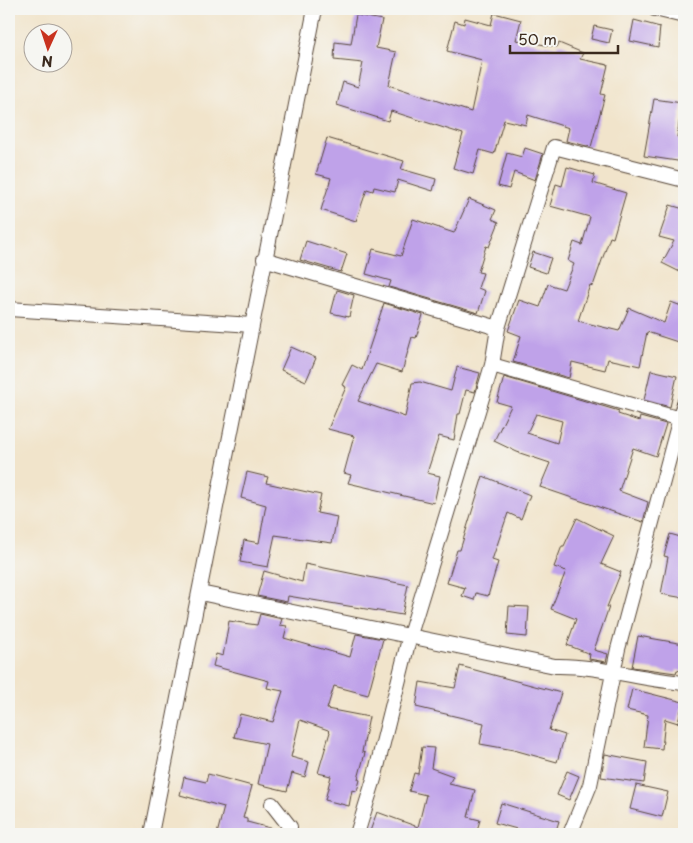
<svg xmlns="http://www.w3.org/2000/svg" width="693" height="843" font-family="'Playpen Sans',sans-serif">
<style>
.building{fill:#bfa2e9;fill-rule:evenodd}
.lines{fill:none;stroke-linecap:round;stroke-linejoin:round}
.minor-casing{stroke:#564638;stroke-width:16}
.minor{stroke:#fff;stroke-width:14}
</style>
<rect width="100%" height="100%" fill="#f6f6f2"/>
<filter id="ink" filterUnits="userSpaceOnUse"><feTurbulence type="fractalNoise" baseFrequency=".02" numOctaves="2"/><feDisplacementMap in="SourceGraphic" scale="10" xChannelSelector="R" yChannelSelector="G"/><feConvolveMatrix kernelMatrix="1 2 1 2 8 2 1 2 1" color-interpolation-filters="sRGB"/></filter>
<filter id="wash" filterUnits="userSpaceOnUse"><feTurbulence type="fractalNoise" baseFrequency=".0096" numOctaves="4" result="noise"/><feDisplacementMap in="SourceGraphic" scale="20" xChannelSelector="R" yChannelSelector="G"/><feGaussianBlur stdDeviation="1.12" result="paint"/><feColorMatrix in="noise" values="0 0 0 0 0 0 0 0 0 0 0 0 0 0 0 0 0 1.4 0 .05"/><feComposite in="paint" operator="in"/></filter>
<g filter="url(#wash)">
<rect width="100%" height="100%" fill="#f1e4cb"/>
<g id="blocks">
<path class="building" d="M494,13l27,7 -5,20 41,7 2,-4 24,10 -3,6 28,6 -7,29 4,1 -14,52 -25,-6 3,-13 -41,-13 -2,10 -22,-5 -10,34 -14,-4 -7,24 -20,-6 10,-34 -72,-23 -3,10 -51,-16 6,-23 15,5 5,-24 -29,-3 1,-18 16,2 5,-29 26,5 -6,28 20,4 -7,33 82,27 11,-52 -35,-9 8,-30 9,3 1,-6 26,7z
M634,20l26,7 -2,20 -28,-6z
M594,26l18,4 -3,13 -18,-4z
M654,99l28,4 -5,34 7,3v22l-40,-6z
M327,138l77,23 -3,8 35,10 -3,12 -35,-11 -3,12 -21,-5 -1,4 -6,-2 -11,32 -35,-11 10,-32 -15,-4z
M525,148l18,6 -8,26 -21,-8 -5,17 -11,-3 9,-33 15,4z
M567,167l28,8 -2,8 33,10 -13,45 -3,-1 -17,49 -3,-1 -12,36 41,10 10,-23 35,15 7,-21 13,5v37l-37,-12 -7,34 -32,-7 -3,11 -33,-8 -3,16 -56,-16 8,-26 -13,-5 11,-31 21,7 8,-23 16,5 10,-25 -6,-3 6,-19 8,3 8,-28 -40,-11 6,-22 6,2z
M469,199l27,11 -4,9 7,3 -10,25 -3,-1 -8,26 5,1 -5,15 7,3 -7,22 -89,-26 2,-6 -25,-7 7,-25 28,7 12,-37 41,14z
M670,205l14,4v65l-22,-11 12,-22 -15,-4z
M306,241l41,13 -6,18 -41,-12z
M533,252l18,6 -5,15 -18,-6z
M337,290l17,5 -5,22 -18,-4z
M384,303l39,12 -7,23 -4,-1 -10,35 -26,-8 -18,37 47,16 7,-34 8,-1 31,9 6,-24 23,6 -5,19 -9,-2 -6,24h-2l-4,26 -15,-4 -12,37 13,3 -6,27 -86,-20 3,-8 -7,-2 10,-37 -26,-7 18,-42 -4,-2 10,-20 10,5z
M291,347l25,11 -10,23 -25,-11z
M651,370l26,6 -7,31 -26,-7z
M504,377l115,34 -1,3 21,7 1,-4 26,7 -10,32 -23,-8 -14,43 29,11 -5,20 -103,-35 10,-24 -33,-11 -23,-11 17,-35 -14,-4zM536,414l26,7 -5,22 -30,-10z
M247,472l21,5 -2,6 55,12 -4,18 20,4 -5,26 -57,-8 -7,32 -28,-5 4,-22 15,3 7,-38 -25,-7z
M483,476l47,19 -9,24 -13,-6 -16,47 6,2 -10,34 -12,-3 -2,7 -12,-4 3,-8 -18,-5 10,-33h3z
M577,518l37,18 -13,28 20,8 -14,35h2l-15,43 14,4 -2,8 -17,-3 1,-5 -23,-9 9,-26 -25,-10 15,-38 -12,-4 8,-21h2z
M670,534l14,4v60l-23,-4 7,-37 -4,-1z
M305,564l103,21 -6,30 -114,-19 -1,6 -30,-6 7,-25 38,11z
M509,606l20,1 -2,30 -20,-2z
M260,614l22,5 -2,6 7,1 -3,12 66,19 6,-23 27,5 -15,56 -34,-9 -7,23 42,8 -7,35 3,1 -7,26 2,1 -3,11 -5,-1 -3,16 -24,-6 6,-24 -13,-3 12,-41 -2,-2 -28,-10 -9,37 18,5 -4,15 -13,-4 -5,18 -29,-7 9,-40 -33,-7 6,-23 33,8 10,-31 -16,-3 2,-7 -56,-15 3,-12 7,2 6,-35 28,4z
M638,636l46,8v28l-7,-2 -1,3 -44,-6z
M460,666l101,27 -12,37 16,5 -8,27 -43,-12 -34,-6 4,-21 -68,-16 4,-25 35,6z
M632,689l51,13 -5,21 -13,-4 -3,30 -18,-2 4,-32 -21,-5z
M422,747l12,1 -3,20 22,8 -4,8 26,6 -7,27 12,3 -4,14h-107l8,-22 41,15 8,-32 -17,-4 5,-18 4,1z
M605,754l42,8 -3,21 -43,-6z
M567,771l12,5 -10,24 -12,-5z
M208,774l44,12 -9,32 4,1v3l31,8v4h-61l7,-27 -44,-12 4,-18 22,5z
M636,785l32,7 -6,25 -32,-8z
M501,803l58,18 -4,13h-20l-40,-11z"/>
</g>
</g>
<g filter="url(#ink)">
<use href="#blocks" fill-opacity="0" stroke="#564638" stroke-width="1"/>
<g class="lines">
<defs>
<path id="minor" d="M655,9l29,7
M264,259l234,69
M9,309l243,16
M492,365l188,54
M200,593l355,73c43,-1 86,14 129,17
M272,804l18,23 -2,7
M151,834l164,-825
M357,834l17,-55 36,-144 82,-270 6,-37 56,-181 130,33
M570,834l20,-49 28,-136 66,-246"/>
</defs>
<use href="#minor" class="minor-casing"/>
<use href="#minor" class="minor"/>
</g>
</g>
<rect width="693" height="843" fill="none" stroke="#f6f6f2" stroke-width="30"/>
<g transform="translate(48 48) rotate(183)"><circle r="24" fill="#f6f6f2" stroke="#aba49d"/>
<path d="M0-4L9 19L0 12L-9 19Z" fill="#c8321e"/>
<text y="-8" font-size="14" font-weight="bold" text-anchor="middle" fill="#3b2a1e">N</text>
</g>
<path d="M510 45v8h108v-8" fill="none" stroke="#3b2a1e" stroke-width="2.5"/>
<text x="518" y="45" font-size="15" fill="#3b2a1e" stroke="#f6f6f2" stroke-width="4" paint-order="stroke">50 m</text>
</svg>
